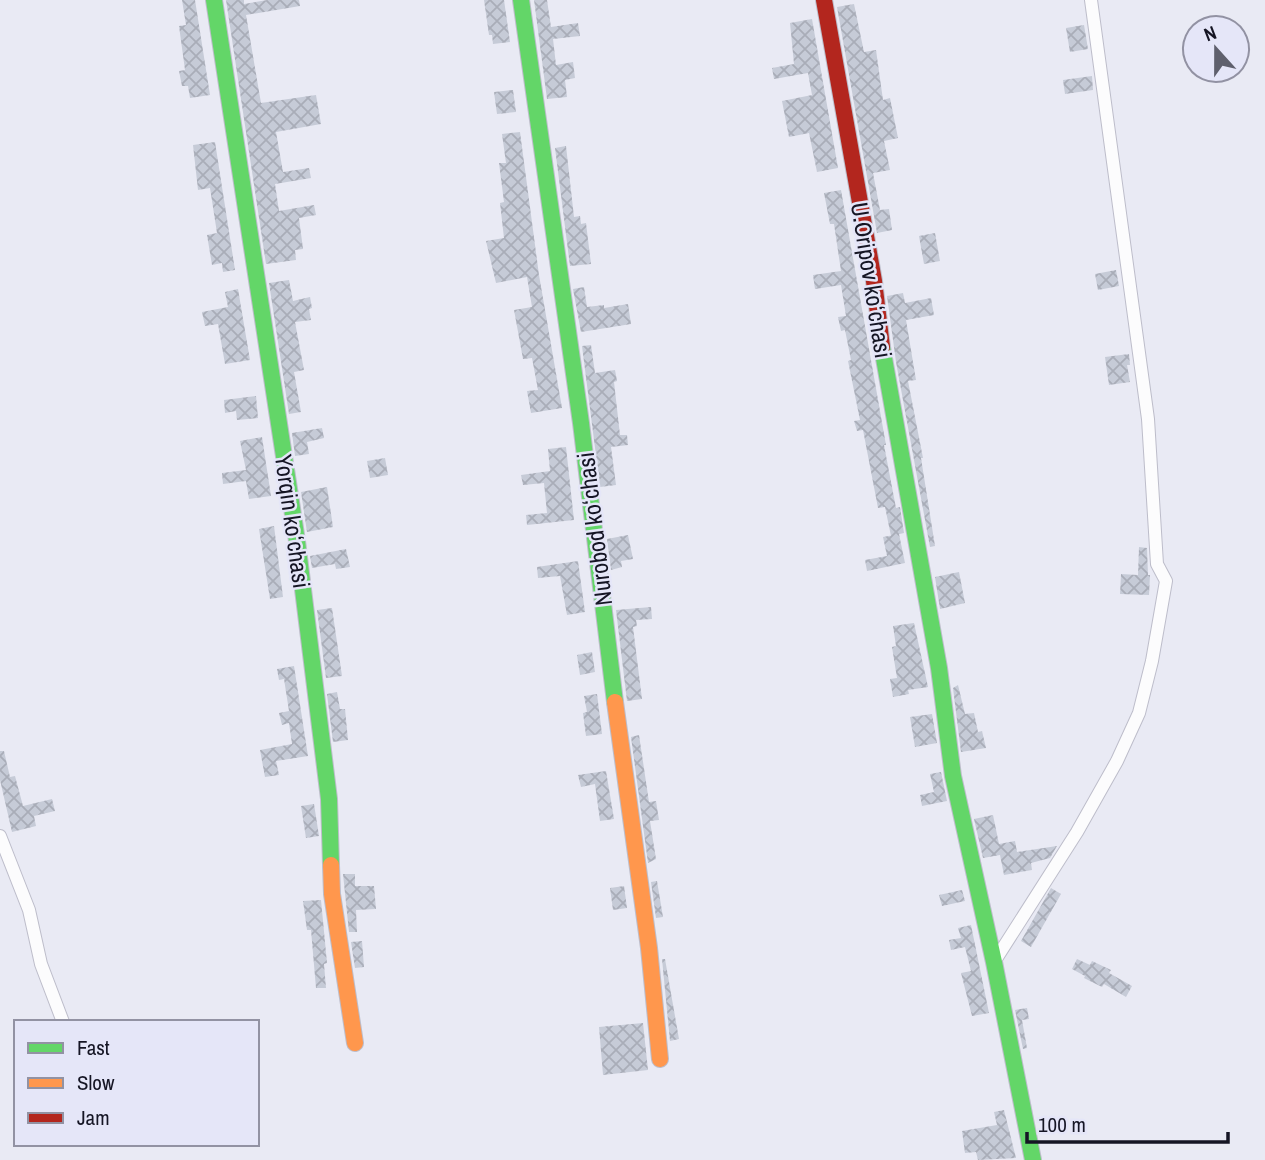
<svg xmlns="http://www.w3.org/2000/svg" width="1265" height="1160" font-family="'Archivo Narrow',sans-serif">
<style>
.building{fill:url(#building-cross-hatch)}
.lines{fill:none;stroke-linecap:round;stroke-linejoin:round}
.street-casing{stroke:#bdbdca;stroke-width:14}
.fast-casing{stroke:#bdbdca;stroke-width:18}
.slow-casing{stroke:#bdbdca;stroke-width:18}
.jam-casing{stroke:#bdbdca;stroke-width:18}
.street{stroke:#fcfcfd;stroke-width:12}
.fast{stroke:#63d668;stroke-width:16}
.slow{stroke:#ff974d;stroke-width:16}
.jam{stroke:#b3261e;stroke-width:16}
.labels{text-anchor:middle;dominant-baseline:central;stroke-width:5;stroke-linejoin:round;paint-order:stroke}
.street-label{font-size:24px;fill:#151524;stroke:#e5e6f8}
</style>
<defs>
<pattern id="building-cross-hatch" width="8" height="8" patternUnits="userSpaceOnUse" patternTransform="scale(1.75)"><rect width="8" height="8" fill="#c6cbd7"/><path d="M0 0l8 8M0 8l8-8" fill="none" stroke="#a9adb8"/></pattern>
</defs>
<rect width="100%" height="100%" fill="#e9eaf4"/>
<path class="building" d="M182,0h13l15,95 -20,3 -2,-12h-6l-3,-15 6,-1 -6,-44 7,-1z
M226,0h18v4l23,-4h32l1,6 -54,9 15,88 55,-8 5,29 -45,8 7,40 26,-4 2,10 -36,6 4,27 35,-6 2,10 -17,3 4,31 -8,1 1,10 -30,4z
M484,0h20l6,42 -17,2 -1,-9h-3z
M534,0h13l4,27 27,-4 2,13 -27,3 3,26 17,-3 2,16 -10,2 2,17 -20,2z
M854,4l10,48 12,-2 7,50 7,-2 8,40 -14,3 6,29 -17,3 7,37 9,-1 3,21 -15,3 -40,-226z
M812,19l26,149 -21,4 -8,-39 -20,4 -7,-36 30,-6 -4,-22 -34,6 -2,-11 22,-4 -4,-41z
M1084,25l4,24 -18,3 -4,-24z
M1092,76l1,14 -28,4 -2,-14z
M513,90l3,22 -19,2 -3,-22z
M520,132l19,143 23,133 -31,5 -4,-22 11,-1 -6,-32 -9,1 -9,-49 18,-3 -5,-30 -31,6 -10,-42 18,-3 -4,-35 4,-1 -5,-39h7l-4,-29z
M215,142l20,128 -12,2 -1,-9 -10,2 -5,-30 10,-2 -7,-45 -12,2 -5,-45z
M566,146l8,71 6,-1 1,8 5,-1 5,41 -21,2 -15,-118z
M841,190l45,255h-2l12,63 4,-1 4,26 -13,3 -6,-29 -7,1 -15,-78 -6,1 -3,-10 6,-1 -12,-59 3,-1 -6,-30 -4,1 -3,-14 8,-1 -5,-31 -26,4 -2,-14 28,-4 -7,-47h-4l-6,-31z
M935,233l5,28 -16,3 -5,-28z
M1116,270l3,16 -21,4 -3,-16z
M289,280l4,21 17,-4 2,11 -3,1 2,11 -16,2 9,48 -10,2 7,40 -12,2 -20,-131z
M584,287l3,20 17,-2v3l24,-4 3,20 -50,8 -8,-43z
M238,289l12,71 -25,4 -7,-40 -13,2 -3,-14 26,-5 -3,-15z
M903,293l2,10 26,-5 3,17 -28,5 10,60 -8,1 15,77h-2l14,88 -5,1 -34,-185 -9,-66z
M591,345l4,28 20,-3 2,11 -3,1 6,53h7l1,10 -17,2 5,38 -16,2 -18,-141z
M1129,354l1,11h-3l3,17 -21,3 -4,-28z
M256,396l2,22 -21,2 -1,-9 -11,2 -1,-13z
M322,428l2,10 -17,4 2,12 -14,2 -3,-23z
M262,437l9,59 -22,3 -3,-18 -23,3 -1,-11 24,-3 -6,-29z
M566,447l8,73 -47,5 -1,-10 21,-2 -3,-30 -21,2 -2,-10 29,-4 -2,-22z
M385,458l3,17 -18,3 -3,-17z
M327,487l6,40 -26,5 -6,-40z
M274,526l9,71 -13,2 -11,-70z
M899,534l6,29 -38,8 -2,-11 22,-4 -4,-19z
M628,535l5,24 -12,2 1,6 -11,3 -4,-31z
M1139,547l8,1 1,27h2l-1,20 -29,-1 1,-20 17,1z
M346,549l4,18 -14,2 -1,-5 -23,4 -2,-12z
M578,561l7,51 -18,3 -7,-39 -22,2 -1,-11z
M959,572l6,31 -25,6 -5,-32z
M651,607l1,12 -16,1 1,6 -4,1 9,72 -15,2 -11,-91z
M332,608l10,68 -16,2 -9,-68z
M914,623l14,64 -20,3 1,4 -16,3 -3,-18 7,-1 -5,-31 4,-1 -3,-20z
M592,652l3,20 -15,3 -3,-20z
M294,666l14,90 -32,5 3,14 -14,2 -5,-27 32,-6 -3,-21 -7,2 -3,-12 10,-2 -5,-32 -5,1 -2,-11z
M958,685l7,29 9,-1 4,19 4,-1 4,17 -25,4 -8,-64z
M337,692l3,17h5l3,31 -15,2 -6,-48z
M597,694l5,40 -16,2 -3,-23 4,-1 -3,-16z
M932,714l5,29 -22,4 -5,-30z
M639,735l10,67 7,-1 3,19 -9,1 6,38 -8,4 -17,-126z
M0,751h4l6,26 5,-1 8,30 29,-7 3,12 -21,5 2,10 -24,6 -12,-52z
M606,771l8,48 -14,2 -5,-37 -14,3 -3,-12z
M941,772l6,29 -25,5 -2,-11 14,-3 -4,-18z
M314,804l5,32 -13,2 -5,-32z
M993,815l6,29 16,-3 2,11 40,-6 -7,12 -19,5 1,7 -28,5 -4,-20 -17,3 -9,-39z
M343,874h12v12h19l2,23 -20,1 1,22h-8z
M657,881l6,36 -7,1 -5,-36z
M624,886l3,22 -14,2 -3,-22z
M1051,888l10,6 -30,53 -10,-6z
M962,890l3,11 -23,5 -3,-11z
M321,900l6,63 -3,1 2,24h-10l-5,-58h-4l-4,-29z
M971,925l18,88 -17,3 -11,-43 10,-2 -6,-24 -14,3 -2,-10 12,-2 -3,-10z
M362,941l2,26 -9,1 -4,-26z
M662,959h3l14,80 -9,2z
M1077,959l13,6 2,-4 19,9 -2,3 23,13 -6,11 -22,-13 -2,3 -18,-9 1,-2 -13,-7z
M1027,1008l2,11 -7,1 5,28 -4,1 -8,-39z
M643,1023l5,47 -45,5 -4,-48z
M1004,1110l12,48 -38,2 -2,-8 -11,1 -3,-22 35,-6 -3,-13z"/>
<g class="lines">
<defs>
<path id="street" d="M0,836l29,74 12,54 22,58
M994,962l83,-130 40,-71 22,-48 13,-52 14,-80 -9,-17 -9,-145 -57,-419"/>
<path id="fast" d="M214,0l83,541 32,258 2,66
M521,0l60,423 34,279
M882,347l57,321 14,108 41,186 39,198"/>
<path id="slow" d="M615,702l34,246 11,111
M331,865l1,29 23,149"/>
<path id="jam" d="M824,0l50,281 8,66"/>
</defs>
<use href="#street" class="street-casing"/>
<use href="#fast" class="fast-casing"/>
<use href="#slow" class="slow-casing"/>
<use href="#jam" class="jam-casing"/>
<use href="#street" class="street"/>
<use href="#fast" class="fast"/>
<use href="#slow" class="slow"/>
<use href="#jam" class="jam"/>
</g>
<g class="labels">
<g class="street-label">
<text transform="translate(872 280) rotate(81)">U.Oripov koʻchasi</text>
<text transform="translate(293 521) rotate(82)">Yorqin koʻchasi</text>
<text transform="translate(594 529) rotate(-97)">Nurobod koʻchasi</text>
</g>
</g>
<rect x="14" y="1020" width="245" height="126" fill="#e5e6f8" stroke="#9292a3" stroke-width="2"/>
<rect x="28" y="1043" width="35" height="10" fill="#63d668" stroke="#9292a3" stroke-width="2"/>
<text x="77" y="1055" font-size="21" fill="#151524">Fast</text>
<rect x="28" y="1078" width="35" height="10" fill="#ff974d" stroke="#9292a3" stroke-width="2"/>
<text x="77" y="1090" font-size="21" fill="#151524">Slow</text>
<rect x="28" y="1113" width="35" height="10" fill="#b3261e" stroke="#9292a3" stroke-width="2"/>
<text x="77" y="1125" font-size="21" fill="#151524">Jam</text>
<g transform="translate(1216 49) rotate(339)"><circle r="33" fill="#e5e6f8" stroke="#9292a3" stroke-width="2"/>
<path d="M0-5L12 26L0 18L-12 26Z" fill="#5f606d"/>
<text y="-10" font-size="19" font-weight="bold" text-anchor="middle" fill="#151524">N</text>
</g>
<path d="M1027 1132v10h201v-10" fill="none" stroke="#151524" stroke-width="3.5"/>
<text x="1038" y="1132" font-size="21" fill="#151524" stroke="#e5e6f8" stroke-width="5" paint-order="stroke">100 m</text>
</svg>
